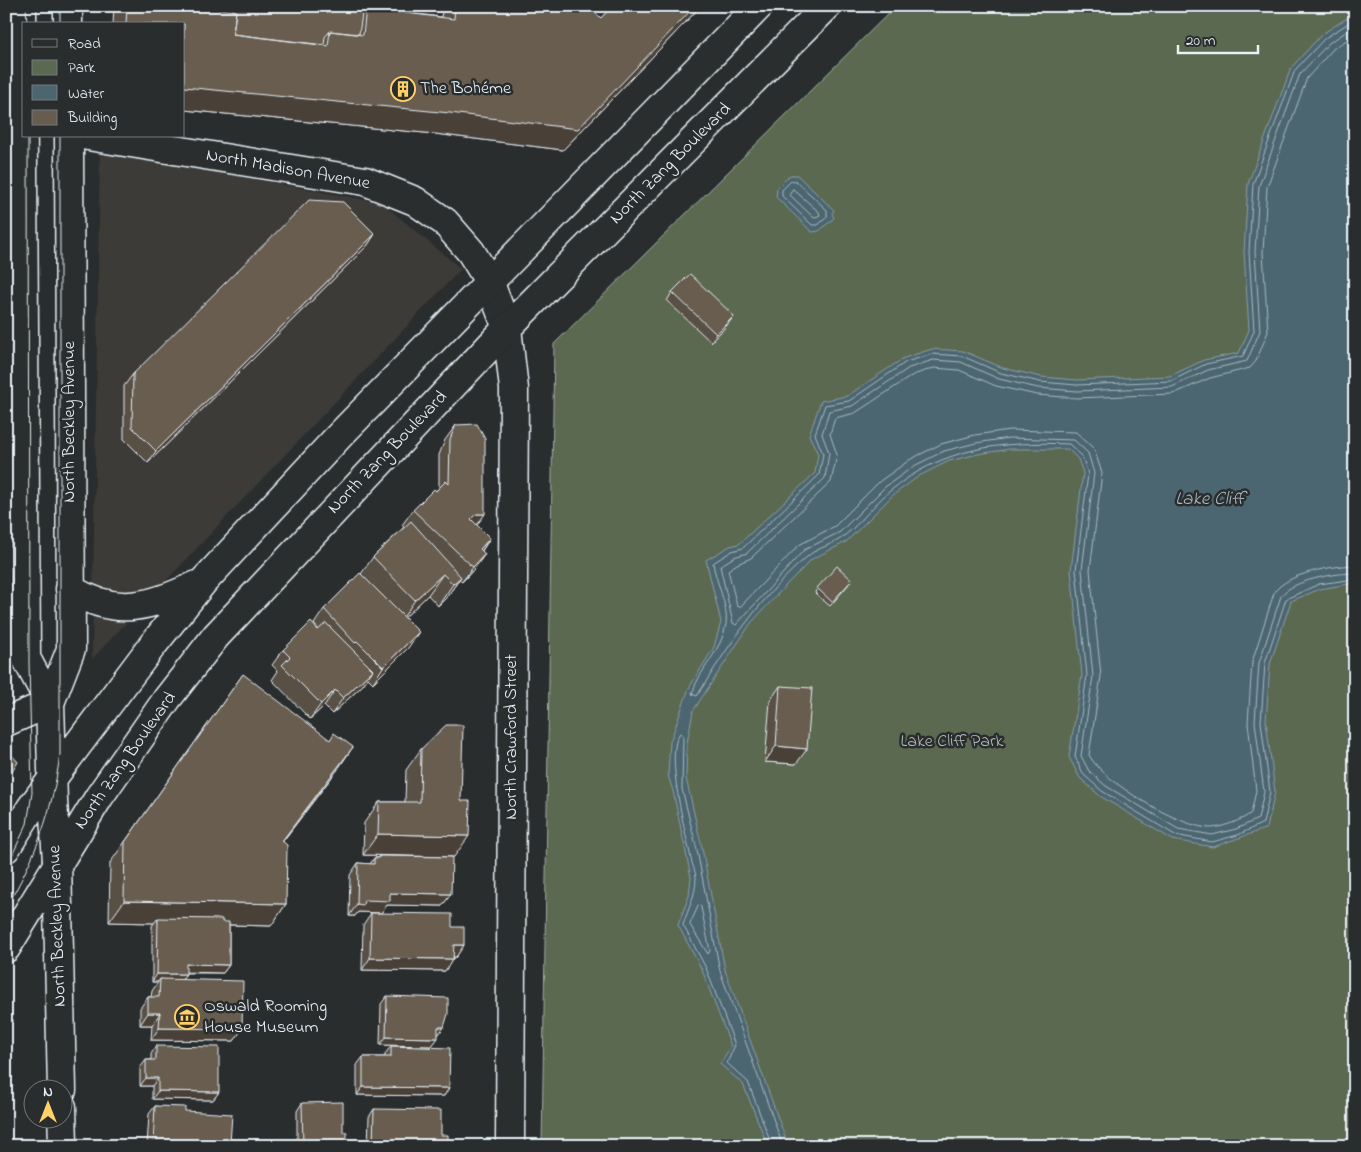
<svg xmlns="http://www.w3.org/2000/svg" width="1361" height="1152" font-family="'Indie Flower',sans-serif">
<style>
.built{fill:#3c3b38}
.green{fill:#5b6951;stroke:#a2ada4}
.water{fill:#4c6670;stroke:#8a9ea6}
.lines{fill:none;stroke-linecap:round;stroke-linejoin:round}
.shore{stroke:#aab9c2;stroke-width:1}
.minor-casing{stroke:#e8f1f8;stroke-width:31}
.tertiary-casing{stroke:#e8f1f8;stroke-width:31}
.secondary-casing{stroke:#e8f1f8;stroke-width:31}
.minor{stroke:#2a2d2e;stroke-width:28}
.tertiary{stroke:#2a2d2e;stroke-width:28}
.secondary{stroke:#2a2d2e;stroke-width:28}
.tram{stroke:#e8f1f8;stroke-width:1}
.wall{fill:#595044;stroke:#e8f1f8}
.shaded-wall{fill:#484137;stroke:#e8f1f8}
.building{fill:#675d4f;stroke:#e8f1f8}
.labels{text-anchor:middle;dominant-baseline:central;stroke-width:5;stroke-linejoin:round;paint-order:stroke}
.poi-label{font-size:18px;fill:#e8f1f8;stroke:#2a2d2e;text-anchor:start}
.street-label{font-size:18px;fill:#e8f1f8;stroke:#2a2d2e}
.park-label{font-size:18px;fill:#b0bbb5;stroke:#2a2d2e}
.water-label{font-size:19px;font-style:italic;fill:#aab9c2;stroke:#2a2d2e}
</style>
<rect width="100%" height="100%" fill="#2a2d2e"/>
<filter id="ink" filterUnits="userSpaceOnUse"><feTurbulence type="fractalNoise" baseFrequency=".02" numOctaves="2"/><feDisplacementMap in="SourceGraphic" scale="10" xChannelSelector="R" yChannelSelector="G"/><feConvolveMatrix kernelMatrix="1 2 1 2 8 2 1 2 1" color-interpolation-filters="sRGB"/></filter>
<g filter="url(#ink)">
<path class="built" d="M100,151l282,52 79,66 -369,390z
M6,368l5,316 -5,2z"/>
<path class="green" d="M896,6h459v1140h-813l12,-802z"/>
<path class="water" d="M1355,13v570l-35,6 -29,12 -21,63 -4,57 9,71 -8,36 -54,19 -40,-7 -73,-44 -20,-18 -11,-21 13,-82 -11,-105 12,-97 -5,-14 -10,-10h-58l-32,5 -29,7 -30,15 -26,19 -47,47 -34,17 -25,25 -36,39 -58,88 -6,32 -1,35 16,70 23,122 63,176h-20l-25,-62 -23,-20 11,-18 -29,-76 -24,-45 11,-29 2,-19 -18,-86 -5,-16 2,-33 19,-54 25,-41 7,-25 -15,-62 24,-14 9,-2 76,-71 3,-19 -9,-19 12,-34 26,-5 57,-38 28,-9 31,2 40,17 38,9 36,3 93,-4 34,-16 35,-7 10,-23 -5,-78 4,-68 43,-116 31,-34z
M790,175h7l37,35 -2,4 2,4 -15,13 -7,1 -36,-35 1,-9z"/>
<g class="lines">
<path class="shore" d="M1355,19l-30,19 -30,32 -42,114 -4,68 5,79 -11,25 -37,8 -35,17 -94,4 -37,-3 -39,-9 -39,-17 -30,-2 -26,8 -57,39 -24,4 -10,29 8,20 -4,21 -76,73 -11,3 -19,12c2,17 16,44 13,61 -4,27 -27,45 -34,70l5,2c31,-50 65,-101 111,-140 10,-9 26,-11 36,-20 17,-13 30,-32 46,-45 53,-44 113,-50 179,-47l13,12 6,18 -12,96 11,105 -12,82 9,18 18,16 73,44 37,7 26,-7 25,-12 7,-31 -9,-70 4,-59 21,-64 33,-15 36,-5
M1355,26l-26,17 -29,31 -41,112 -4,66 5,79 -13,30 -39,9 -36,17 -95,4 -39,-3 -39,-9 -38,-17 -28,-2 -24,8 -57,38 -23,5 -7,23 7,19 -4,25 -78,75 -13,4 -14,9 13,57 3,2 68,-75 36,-18 45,-45 29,-21 30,-15 32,-8 33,-5 65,2 14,13 6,20 -12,97 11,106 -12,80 8,15 17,15 72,43 34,6 24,-6 22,-10 6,-27 -9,-70 4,-59 22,-67c11,-16 55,-23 74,-23
M1355,35l-21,13 -27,30 -40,109 -4,65 5,80 -12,29 -6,7 -40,10 -37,16 -96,4 -40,-3 -41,-9 -37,-16 -25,-2 -21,7 -58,38 -20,5 -5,16 7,21 -6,27 -80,76 -14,6 -9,6 9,36 3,1 59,-62 36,-19 45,-45 31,-22 30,-15 34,-9 34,-5 67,2 18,17 8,24 -12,97 11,106 -12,79c13,26 92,74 123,73 11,-1 31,-8 39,-15l5,-22 -8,-68 4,-61 22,-69c12,-20 59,-27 81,-28
M796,181l31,29v7l-9,8h-6l-30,-29v-6l9,-9z
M793,189l26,23 1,3 -6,3 -24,-23z
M699,905l2,2 9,44 -2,3 -18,-29z
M772,1146l-24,-64 -21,-19 8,-18 -29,-77 -23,-43c5,-16 13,-30 13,-47 0,-6 -4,-13 -5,-19 -5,-26 -27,-107 -11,-126l3,2 -1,54 15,61 23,121 63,175"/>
<defs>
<path id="minor" d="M88,136l277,45 50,20 30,21 26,30 18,29 18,47 7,61 -4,757
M6,722l44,-19"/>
<path id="tertiary" d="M57,861l5,229
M62,1107l1,39"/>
<path id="secondary" d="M22,6l4,652 24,45
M68,6v18
M70,589c47,29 81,17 127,-4
M6,848l25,-40 27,-37 94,-125 51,-64 137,-147 419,-429
M57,861l-4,-60 -3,-98 21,-54 -2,-513
M6,948l93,-151 68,-98 49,-63 291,-308 320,-322"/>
</defs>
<use href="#minor" class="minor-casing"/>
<use href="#tertiary" class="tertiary-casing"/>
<use href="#secondary" class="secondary-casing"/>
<use href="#minor" class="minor"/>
<use href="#tertiary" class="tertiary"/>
<use href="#secondary" class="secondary"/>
<path class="tram" d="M26,6l1,18
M60,24v-18
M6,868l21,-44 5,-31 -3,-131 -1,-526
M6,908c29,-50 47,-97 54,-154v-618"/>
</g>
<path class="wall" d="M114,6h90v1l21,2v-3h186v7l30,4 1,-5 4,-6h140l15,12 11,-12h89l-138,144 -128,-16 -251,-24v-86h-71z
M375,234l-8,12 -219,217 -24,-24v-53l9,-12z
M672,292l56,32 -17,18 -44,-41z
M456,425l21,100 13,13 -8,13 3,3 -11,15 -12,13 -3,-2 -13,18 -8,8 -10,-11 -24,23 4,30 -35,35 -5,-5 -6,8 -30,28 -8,-8 -14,13 -38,-39 6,-9 -6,-6 11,-15 36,-20 -5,-6 10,-15 37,-35 12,-17 31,-30 -2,-2 11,-15 26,-22v-33l6,-15z
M849,584l-19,22 -15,-13 2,-5z
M243,674l95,95 -55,72 3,63 -15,22 -42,-1v40l-6,8h-37l-4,7 60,49 -8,12 -83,-1 1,-15h-12v-17l8,-11h3l1,-6 6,-9h-6v-56l2,-3 -45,-1 1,-59z
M780,686l16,78 -31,-2 5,-61z
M421,749l33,108 -91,-2 1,-32 15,-21h26l1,-32z
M379,856l72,38 -9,12 -55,-1 -6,8 -23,-1 -3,4h-6l1,-41 8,-12 12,1 4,-6h3z
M371,913l81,14 12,18 -8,12h-2l-9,14 -83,-1 1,-45z
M387,996l57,31 -6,8 -6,11 -52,-1 1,-41z
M156,1046l63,46 -6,8 -61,-1v-13h-12v-18l6,-8h5v-6z
M391,1046l58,42 -5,8 -87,-1v-30l6,-8h22v-3z
M302,1103l41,29 4,14h-50v-35z
M155,1106l30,5 45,33 -1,2h-82l2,-32z
M374,1109l67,26 7,11h-80l1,-29z"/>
<path class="shaded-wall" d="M695,6h6l-138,144 -128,-16 -251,-24v-23z
M375,234l-8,12 -219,217 8,-12z
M734,316l-6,8 -17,18 5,-8z
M476,514h9l-11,15 -3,-10z
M490,538l-10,15 -11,12 11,-16z
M485,554l-11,15 -12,13 11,-15z
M443,574l-15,21 -28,27 15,-22z
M461,577l-15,21 -8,8 15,-22z
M419,632l-11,16 -35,35 10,-16z
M373,670l-11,16 -30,28 11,-16z
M335,690l-11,16 -14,13 11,-15z
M776,746l31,3 -11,15 -31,-2z
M353,747l-15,22 -71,93 15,-21z
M378,834l91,2 -15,21 -91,-2z
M390,893l61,1 -9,12 -55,-1 -6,8 -23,-1 -3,4h-6l8,-12 7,-4z
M124,901l162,3 -15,22 -113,-3v-5l-4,5 -45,-1z
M454,945h10l-8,12h-11z
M370,958l83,1 -8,12 -83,-1z
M186,964l43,1 -6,8 -43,-1z
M157,974h29l-6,8 -20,-3 -2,3h-6z
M148,1013h12l-8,12h-12z
M438,1027h6l-6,8h-6z
M159,1028l83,1 -8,12 -83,-1z
M386,1037l52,1 -6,8 -52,-1z
M146,1078h12l-6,8h-12z
M363,1087l86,1 -5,8 -87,-1z
M158,1091l61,1 -6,8 -61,-1z
M212,1143l18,1 -1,2h-19z"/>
<path class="building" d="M127,6h77v1l32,4 -3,23 95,12 2,-15 33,4 3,-27 88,11 1,-13h131l3,1 12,11 11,-12h83l-117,123 -128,-16 -266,-26v-63h-58z
M234,6h177v7l-45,-5 -4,6 -3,20 -29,-3 -5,6 -1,8 -91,-11 3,-23 -3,-1z
M309,200l34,2 32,32 -219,217 -24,-24 1,-53z
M690,274l44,42 -18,18 -44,-42z
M477,424l8,15v75h-9l-5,5 19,19 -10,11 5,5 -12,13 -60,-57 21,-21 2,2 10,-10 3,3 1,-45 6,-14z
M411,521l50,56 -8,7 -10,-10 -28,26 -42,-43z
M837,566l15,14 -20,22 -15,-14z
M360,573l59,59 -36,35 -26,-26 -2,2 -31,-34z
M311,622l7,8 8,-7 47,47 -30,28 -8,-8 -14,14 -39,-39 8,-8 -7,-7z
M243,674l87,66 4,-7 19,14 -71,94 5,4 -1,59 -162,-3 1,-59z
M780,686l32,2 -5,61 -31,-3z
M446,725h17l-2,76h9l-1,35 -91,-2 1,-32h41l1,-53z
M8,751l10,11 -12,20v-30z
M379,856l73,1 -1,37 -61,-1v8l-26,-1 -1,5 -6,-1 1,-41 16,1v-6h5z
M371,913l81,1v13h12v18h-10l-1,14 -83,-1z
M158,918l64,1v3h7v43l-43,-1v10h-29z
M160,979l83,2 -1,48 -83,-1 1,-15h-12v-16h11z
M387,996l61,2v16l-4,13h-6v11l-52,-1z
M156,1046l63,1v45l-61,-1v-13h-12v-18h10z
M391,1046l59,2 -1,40 -86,-1v-30h28z
M343,1102v30h4v14h-44l-1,-43z
M155,1106l30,1v4l47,3 -2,30 -18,-1v3h-59z
M374,1109l67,1v25h7v11h-75z"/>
</g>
<defs>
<symbol id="building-ring" viewBox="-11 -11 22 22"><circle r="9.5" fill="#2a2d2e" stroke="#ffd166" stroke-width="1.5"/><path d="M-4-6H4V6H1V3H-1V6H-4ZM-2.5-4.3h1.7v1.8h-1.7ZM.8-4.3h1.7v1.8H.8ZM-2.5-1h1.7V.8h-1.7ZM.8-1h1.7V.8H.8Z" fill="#ffd166"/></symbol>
<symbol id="museum-ring" viewBox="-11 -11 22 22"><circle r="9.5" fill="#2a2d2e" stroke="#ffd166" stroke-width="1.5"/><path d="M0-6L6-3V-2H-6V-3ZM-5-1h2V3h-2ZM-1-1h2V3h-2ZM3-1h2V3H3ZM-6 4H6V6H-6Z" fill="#ffd166"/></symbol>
</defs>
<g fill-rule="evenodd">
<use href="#building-ring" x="389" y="75" width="28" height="28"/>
<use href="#museum-ring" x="173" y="1003" width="28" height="28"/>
</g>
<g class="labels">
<g class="poi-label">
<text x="420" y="89">The Bohéme</text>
<text x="204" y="1007">Oswald Rooming<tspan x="204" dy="21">House Museum</tspan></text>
</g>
<g class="street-label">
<text transform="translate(671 164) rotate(-45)">North Zang Boulevard</text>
<text transform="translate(288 170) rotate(10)">North Madison Avenue</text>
<text transform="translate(70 422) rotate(-90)">North Beckley Avenue</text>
<text transform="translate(388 453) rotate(-46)">North Zang Boulevard</text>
<text transform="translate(512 737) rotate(-90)">North Crawford Street</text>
<text transform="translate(126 761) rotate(-55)">North Zang Boulevard</text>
<text transform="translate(58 926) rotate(-92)">North Beckley Avenue</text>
</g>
<g class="park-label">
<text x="952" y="742">Lake Cliff Park</text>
</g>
<g class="water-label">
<text x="1210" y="499">Lake Cliff</text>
</g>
</g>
<rect width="1361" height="1152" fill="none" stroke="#2a2d2e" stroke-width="25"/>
<rect x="12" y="12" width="1336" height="1127" fill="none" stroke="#e8f1f8" stroke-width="2" filter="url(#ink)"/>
<rect x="22" y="22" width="162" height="115" fill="#2a2d2e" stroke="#767b7f"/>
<rect x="32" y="39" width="25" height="8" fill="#2a2d2e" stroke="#767b7f"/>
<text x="68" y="48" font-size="15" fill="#e8f1f8">Road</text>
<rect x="32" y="60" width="25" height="15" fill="#5b6951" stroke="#767b7f"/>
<text x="68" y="72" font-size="15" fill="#e8f1f8">Park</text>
<rect x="32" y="85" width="25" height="15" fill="#4c6670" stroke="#767b7f"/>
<text x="68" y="98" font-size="15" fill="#e8f1f8">Water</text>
<rect x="32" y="110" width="25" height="15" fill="#675d4f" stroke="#767b7f"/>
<text x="68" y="122" font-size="15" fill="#e8f1f8">Building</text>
<g transform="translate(48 1104)"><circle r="24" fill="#2a2d2e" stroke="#767b7f"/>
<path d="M0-4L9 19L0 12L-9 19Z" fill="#ffd166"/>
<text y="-8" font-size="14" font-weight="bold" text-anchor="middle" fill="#e8f1f8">N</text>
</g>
<path d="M1178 45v8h80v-8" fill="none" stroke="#e8f1f8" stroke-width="2.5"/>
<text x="1186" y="45" font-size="15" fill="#e8f1f8" stroke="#2a2d2e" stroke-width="4" paint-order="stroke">20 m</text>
</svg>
